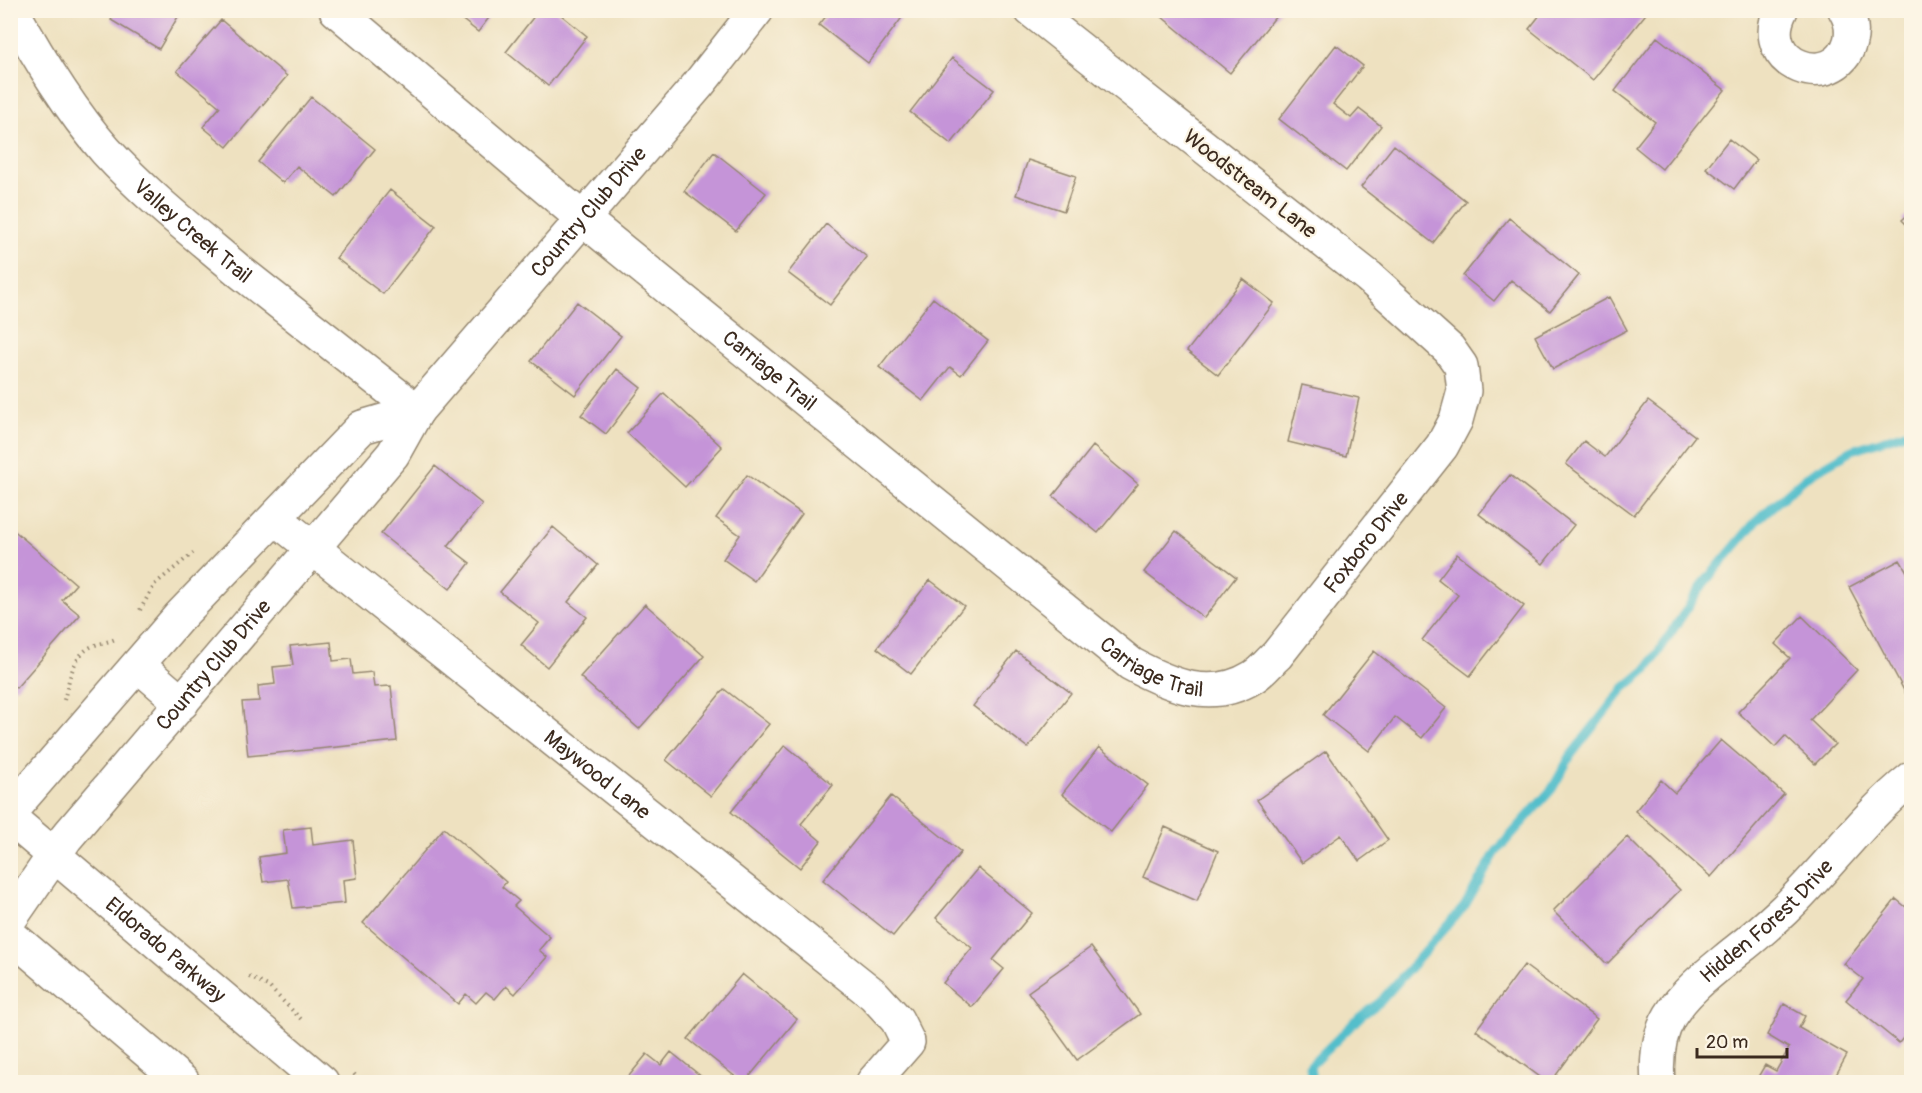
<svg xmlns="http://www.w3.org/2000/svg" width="1922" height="1093" font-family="Pangolin,sans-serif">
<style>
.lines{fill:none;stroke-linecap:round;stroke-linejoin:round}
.stream{stroke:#52becb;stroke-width:9}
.building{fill:#c594d8}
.minor-casing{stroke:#94866f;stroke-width:36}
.major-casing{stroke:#94866f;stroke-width:36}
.path{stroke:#94866f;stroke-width:4;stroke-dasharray:1.5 4.5;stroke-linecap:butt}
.minor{stroke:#fff;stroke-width:33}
.major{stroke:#fff;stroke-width:33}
.labels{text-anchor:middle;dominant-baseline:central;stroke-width:4.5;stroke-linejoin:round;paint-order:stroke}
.street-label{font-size:21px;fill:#3b2a1e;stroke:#fcf5e5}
</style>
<rect width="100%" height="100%" fill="#fcf5e5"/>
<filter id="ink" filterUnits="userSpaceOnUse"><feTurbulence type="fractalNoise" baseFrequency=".0167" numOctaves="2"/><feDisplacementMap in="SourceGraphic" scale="12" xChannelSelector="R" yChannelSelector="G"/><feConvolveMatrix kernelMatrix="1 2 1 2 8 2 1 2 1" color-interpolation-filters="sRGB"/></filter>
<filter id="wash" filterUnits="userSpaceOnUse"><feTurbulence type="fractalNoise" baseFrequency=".008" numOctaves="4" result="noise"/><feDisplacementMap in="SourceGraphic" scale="24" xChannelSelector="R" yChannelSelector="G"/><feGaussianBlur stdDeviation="1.35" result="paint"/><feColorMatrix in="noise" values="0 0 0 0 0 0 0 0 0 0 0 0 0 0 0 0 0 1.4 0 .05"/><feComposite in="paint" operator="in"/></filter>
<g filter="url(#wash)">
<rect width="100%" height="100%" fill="#eee1c0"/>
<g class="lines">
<path class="stream" d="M1312,1082l-2,-16 51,-50 19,-14 84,-95 32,-55 56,-63 19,-34 52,-66 24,-20 57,-86 53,-63 49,-43 46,-27 53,-17h7"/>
</g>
<g id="blocks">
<path class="building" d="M117,10h65l-23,39 -48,-29z
M450,10h45l-17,22z
M539,10h16l32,26 -39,50 -42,-34z
M831,10h59l11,9 -33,44 -49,-38z
M1158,10h123l-51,63 -74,-61z
M1544,10h105l-56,70 -64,-51z
M221,20l66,56 -60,71 -24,-20 17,-20 -43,-36z
M1657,37l68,53 -63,79 -27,-22 20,-25 -40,-31z
M1336,45l27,21 -30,38 18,14 8,-9 22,17 -35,45 -67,-52z
M952,58l42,32 -43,54 -41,-32z
M311,97l64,52 -39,48 -39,-31 -14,17 -25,-21z
M1729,139l27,21 -22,29 -28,-21z
M1394,145l72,56 -33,42 -72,-56z
M714,152l52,41 -30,38 -52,-40z
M1028,160l48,16 -12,35 -48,-16z
M390,190l46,36 -53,68 -47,-36z
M1912,211v19l-10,-10z
M1509,218l70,57 -29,36 -39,-31 -17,21 -31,-25z
M826,224l41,33 -37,48 -42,-32z
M1243,279l31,24 -56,72 -31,-24z
M1609,297l18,33 -74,39 -18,-33z
M933,298l55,43 -27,34 -11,-8 -27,34 -44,-34z
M577,302l44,34 -46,59 -44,-34z
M617,369l24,19 -35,46 -25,-19z
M1302,385l57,13 -13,58 -58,-14z
M664,393l58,54 -37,40 -58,-54z
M1648,401l47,35 -61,79 -68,-51 18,-23 21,16z
M1093,446l45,38 -40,49 -45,-37z
M435,466l47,38 -34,42 22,17 -20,26 -69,-55z
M747,475l55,39 -48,67 -31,-22 17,-24 -24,-17z
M1510,475l64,50 -31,39 -64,-50z
M10,527l66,57 -14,16 18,15 -64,73 -6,-5z
M553,527l45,38 -30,37 19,15 -40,50 -26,-22 18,-22 -39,-31z
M1176,531l60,46 -32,41 -60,-46z
M1457,554l67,52 -54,70 -48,-36 36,-45 -20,-16z
M1900,560l12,20v114l-5,2 -58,-109z
M930,580l34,26 -53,68 -34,-26z
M645,604l59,52 -65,73 -59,-52z
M1802,616l55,54 -47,50 25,24 -20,20 -30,-28 -10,11 -37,-35 52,-54 -15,-14z
M331,642l2,19 18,-2 2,15 19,-2 2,15 17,-1 6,55 -149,15 -6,-54 17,-1 -1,-15 17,-2 -2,-17 20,-2 -3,-19z
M1016,651l55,42 -43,55 -55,-42z
M1374,651l72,57 -24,30 -27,-21 -26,34 -46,-36z
M724,689l45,35 -58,72 -45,-36z
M1721,740l63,54 -73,83 -76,-66 26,-31 14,13z
M785,745l48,40 -32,39 20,17 -21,27 -69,-56z
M1099,747l49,38 -37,47 -49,-38z
M1326,751l62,89 -29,21 -18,-26 -39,28 -45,-63z
M891,796l70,56 -68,84 -70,-56z
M311,827l2,18 40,-5 4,38 -14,2 2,23 -52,5 -5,-29 -25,3 -4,-25 27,-4 -3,-23z
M1165,827l53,24 -21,50 -54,-24z
M444,828l62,54 -4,5 17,14 -5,5 36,31 -11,13 8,7 -32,37 -9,-8 -11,13 -9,-7 -10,11 -10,-9 -8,10 -95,-81z
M1627,837l53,53 -73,74 -54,-53z
M978,868l54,45 -39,47 11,9 -32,38 -29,-24 29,-35 -36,-30z
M1896,899l16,13v115l-13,16 -53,-43 17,-21 -19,-15z
M1091,947l49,67 -63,46 -49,-68z
M1524,965l73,54 -46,63h-4l-71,-52z
M742,974l55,45 -52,63h-3l-54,-43z
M1784,1004l21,12 -6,12 48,27 -15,27h-77l10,-17 11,6 13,-23 -22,-13z
M671,1052l37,30h-84l23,-28 14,11z"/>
</g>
</g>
<g filter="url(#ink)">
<use href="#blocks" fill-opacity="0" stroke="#94866f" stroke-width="1.5"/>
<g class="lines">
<defs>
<g id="minor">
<path id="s1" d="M12,10c27,49 57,99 94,141 40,44 87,81 132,119 59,47 119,94 179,141"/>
<path id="s2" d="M336,10l247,209 548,445c39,21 80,39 122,13 9,-5 16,-15 24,-22l165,-209 14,-26 8,-29 -3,-25 -12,-17 -80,-72 -338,-267"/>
<path d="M1781,10c-28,55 54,84 69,32 3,-11 1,-22 -5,-32"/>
<path id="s3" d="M275,518l599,477 23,25 11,22 -35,40"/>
<path d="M138,665l44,38"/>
<path d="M10,812l169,-195 183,-190 55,-16"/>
<path id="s4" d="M10,919l56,-81 327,-384 24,-43 281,-326 59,-75"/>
<path id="s5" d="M1658,1082c-2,-23 0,-46 12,-66 16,-26 42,-45 65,-64 17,-13 33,-27 49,-42 44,-42 80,-94 128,-132"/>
</g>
<g id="major">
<path id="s6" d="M10,818l312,264"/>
<path d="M10,935l173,147"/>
</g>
</defs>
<use href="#minor" class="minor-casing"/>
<use href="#major" class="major-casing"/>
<path class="path" d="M140,610l15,-26 38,-31
M64,700c5,-18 8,-42 25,-52 8,-5 19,-5 28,-10
M249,977l19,9 33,33
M354,1074l7,8"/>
<use href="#minor" class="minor"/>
<use href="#major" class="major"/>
</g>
</g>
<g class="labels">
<g class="street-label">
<text transform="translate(1250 184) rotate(38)">Woodstream Lane</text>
<text stroke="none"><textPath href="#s4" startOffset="915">Country Club Drive</textPath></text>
<text stroke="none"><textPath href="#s1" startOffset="288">Valley Creek Trail</textPath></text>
<text stroke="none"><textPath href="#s2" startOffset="564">Carriage Trail</textPath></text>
<text stroke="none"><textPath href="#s2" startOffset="1335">Foxboro Drive</textPath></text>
<text stroke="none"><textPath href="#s2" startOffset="1050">Carriage Trail</textPath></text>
<text stroke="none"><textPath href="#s4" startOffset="326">Country Club Drive</textPath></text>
<text stroke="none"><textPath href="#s3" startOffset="412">Maywood Lane</textPath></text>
<text stroke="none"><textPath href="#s5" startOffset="204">Hidden Forest Drive</textPath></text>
<text stroke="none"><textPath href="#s6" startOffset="204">Eldorado Parkway</textPath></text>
</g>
</g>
<rect width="1922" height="1093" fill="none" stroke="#fcf5e5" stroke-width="36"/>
<path d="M1697 1048v9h90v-9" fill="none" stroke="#3b2a1e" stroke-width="3"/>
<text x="1706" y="1048" font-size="18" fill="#3b2a1e" stroke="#fcf5e5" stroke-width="4.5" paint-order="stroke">20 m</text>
</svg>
